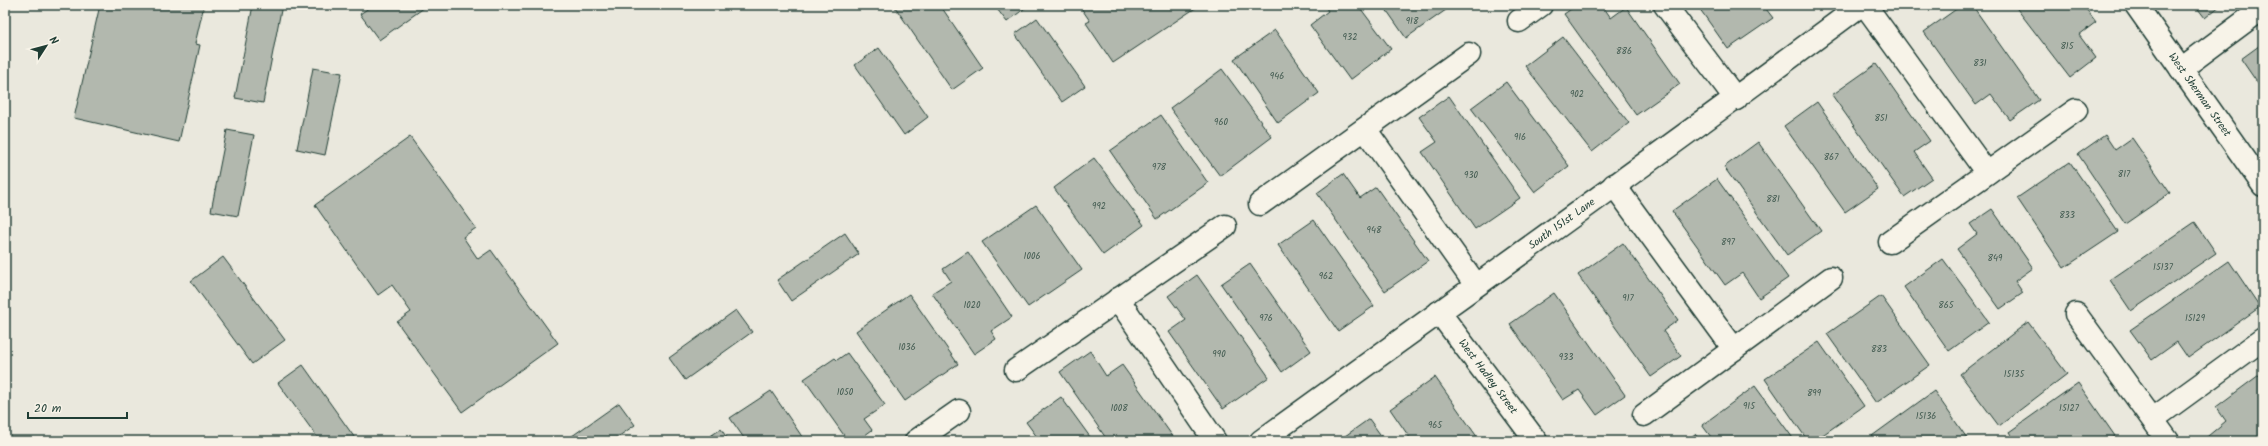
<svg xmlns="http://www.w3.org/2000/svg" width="2268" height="446" font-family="Kalam,sans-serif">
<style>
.building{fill:#b2b8ae;stroke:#1f3d34}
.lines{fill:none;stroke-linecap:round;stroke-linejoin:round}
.street-casing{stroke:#1f3d34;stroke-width:25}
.street{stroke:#f7f3e8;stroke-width:22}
.labels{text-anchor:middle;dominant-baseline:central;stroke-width:3.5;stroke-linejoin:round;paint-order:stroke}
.number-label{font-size:9px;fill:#445c52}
.street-label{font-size:11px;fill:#1f3d34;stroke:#f7f3e8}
</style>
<rect width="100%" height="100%" fill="#eae8dd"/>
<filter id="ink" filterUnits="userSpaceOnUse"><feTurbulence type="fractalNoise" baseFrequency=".025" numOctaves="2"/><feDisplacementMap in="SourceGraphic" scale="8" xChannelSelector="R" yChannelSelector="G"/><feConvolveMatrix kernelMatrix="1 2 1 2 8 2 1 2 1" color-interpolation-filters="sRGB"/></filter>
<g filter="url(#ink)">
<path class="building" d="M100,5h104l-9,39 5,1 -21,97 -105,-24z
M253,5h29l-19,98 -28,-5z
M373,5h55l-49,35 -19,-26z
M898,5h42l43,63 -31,22 -57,-83z
M994,5h35l-22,17z
M1079,5h121l-87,58 -27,-40 4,-2z
M1324,5h34l33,44 -41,31 -40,-55 18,-14z
M1383,5h70l-47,33z
M1577,5h25l9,13 15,-11 54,77 -44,31 -72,-101z
M1697,5h66l10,13 -45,31z
M1962,5h10l67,95 -29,20 -19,-26 -15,11 -52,-73z
M2014,5h69l13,17 -17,13 17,23 -26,20z
M2195,5h26l-16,13z
M1037,18l48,68 -23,16 -47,-68z
M1275,30l44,63 -41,30 -44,-64z
M1563,37l66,86 -37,29 -67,-86z
M2263,43v48l-22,-32z
M879,48l49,69 -24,18 -49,-70z
M1876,64l54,77 -16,11 18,26 -28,19 -72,-102z
M313,68l29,5 -17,82 -28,-6z
M1222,69l50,68 -52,39 -50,-68z
M1506,82l63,84 -34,26 -64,-84z
M1449,96l71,102 -45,31 -53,-77 15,-10 -18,-25z
M1817,102l61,87 -33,23 -61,-86z
M1161,115l47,68 -51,36 -47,-68z
M227,130l27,5 -16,81 -27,-5z
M2105,135l10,15 17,-12 38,55 -45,31 -47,-70z
M410,137l66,91 -13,9 15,22 13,-9 67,93 -96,69 -65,-90 14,-10 -19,-27 -14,10 -63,-90z
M1758,142l63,89 -34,24 -63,-88z
M1094,158l50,67 -41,30 -49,-67z
M2070,162l48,70 -54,36 -47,-70z
M1343,174l17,24 16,-11 52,74 -43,30 -68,-98z
M1717,179l71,99 -29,20 -17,-25 -17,12 -53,-74z
M1036,205l46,65 -54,37 -46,-65z
M1992,209l41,59 -18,13 8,12 -23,16 -43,-60 20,-15 -7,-10z
M1314,220l60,86 -36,25 -60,-86z
M2195,222l21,31 -85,58 -21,-31z
M845,233l14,21 -68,47 -14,-21z
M1623,243l55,77 -15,11 18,25 -30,21 -73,-102z
M968,252l44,65 -21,14 5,8 -22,15 -42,-61 19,-12 -8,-12z
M223,257l62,83 -33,24 -61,-83z
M1943,259l46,63 -40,29 -45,-64z
M2229,261l31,46 -72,51 -11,-16 -25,18 -22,-30z
M1250,264l61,87 -29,21 -61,-88z
M1197,275l72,102 -46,32 -54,-77 17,-12 -18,-24z
M1554,293l71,102 -28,20 -18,-25 -16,10 -53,-76z
M909,294l49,70 -53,37 -49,-70z
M1881,296l49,69 -54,38 -49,-69z
M736,310l16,22 -67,48 -16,-22z
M2028,322l39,52 -68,52 -39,-52z
M1819,342l45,64 -50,35h-6l-43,-62z
M1090,351l16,25 16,-11 54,76h-68l-48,-69z
M847,353l38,52 -21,14 8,11 -15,11h-9l-44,-62 31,-21 2,2z
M303,365l54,76h-37l-42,-58z
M2263,372v69h-61l24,-20 -10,-14z
M1435,377l45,64h-68l-22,-32z
M2078,383l37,53 -7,5h-93l-6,-9z
M1755,386l40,55h-81l-12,-16z
M771,391l34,50h-59l-16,-23z
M1934,391l35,50h-104z
M1061,397l32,44h-53l-14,-19z
M619,403l16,22 -23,16h-47z
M1369,419l16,22h-47z
M721,429l8,12h-26z
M1695,434l5,7h-15z"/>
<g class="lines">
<defs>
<g id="street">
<path d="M1665,5l71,94"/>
<path d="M1865,5l122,168"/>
<path id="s1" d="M2136,5l127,180"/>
<path d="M1519,21l22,-16"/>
<path d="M2181,69l82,-61"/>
<path d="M1365,129l111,156"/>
<path d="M1614,185l120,164"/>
<path d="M1260,204l209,-150"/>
<path d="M1890,242l186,-132"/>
<path d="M1118,299l97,142"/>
<path id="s2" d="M1439,312l97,129"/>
<path d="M2076,314l92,127"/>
<path d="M1016,370l209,-144"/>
<path d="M1644,415l187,-137"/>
<path d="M2153,419l110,-80"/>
<path d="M916,441l43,-30"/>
<path id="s3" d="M1261,441c200,-145 402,-288 600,-436"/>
</g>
</defs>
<use href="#street" class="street-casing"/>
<use href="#street" class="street"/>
</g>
</g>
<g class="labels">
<g class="number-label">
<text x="1412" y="21">918</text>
<text x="1350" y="37">932</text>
<text x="2067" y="46">815</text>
<text x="1624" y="51">886</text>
<text x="1980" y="63">831</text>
<text x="1277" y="76">946</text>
<text x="1577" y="94">902</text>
<text x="1881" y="118">851</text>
<text x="1221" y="122">960</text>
<text x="1520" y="137">916</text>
<text x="1831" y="157">867</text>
<text x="1159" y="167">978</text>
<text x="2124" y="174">817</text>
<text x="1471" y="175">930</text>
<text x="1773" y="199">881</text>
<text x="1099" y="206">992</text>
<text x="2067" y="215">833</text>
<text x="1374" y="230">948</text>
<text x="1728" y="242">897</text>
<text x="1032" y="256">1006</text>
<text x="1995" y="258">849</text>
<text x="2163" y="267">15137</text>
<text x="1326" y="276">962</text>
<text x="1628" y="298">917</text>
<text x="972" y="305">1020</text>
<text x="1946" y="305">865</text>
<text x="1266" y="318">976</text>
<text x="2195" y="318">15129</text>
<text x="907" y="347">1036</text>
<text x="1879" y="349">883</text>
<text x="1219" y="354">990</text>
<text x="1566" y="357">933</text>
<text x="2014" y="374">15135</text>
<text x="845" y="392">1050</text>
<text x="1814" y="393">899</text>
<text x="1749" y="406">915</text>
<text x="1119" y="408">1008</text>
<text x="2069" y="408">15127</text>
<text x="1926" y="416">15136</text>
<text x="1435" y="425">965</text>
</g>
<g class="street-label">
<text stroke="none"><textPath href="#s1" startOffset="110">West Sherman Street</textPath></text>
<text stroke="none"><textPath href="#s3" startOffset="371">South 151st Lane</textPath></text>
<text stroke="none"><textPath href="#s2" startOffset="81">West Hadley Street</textPath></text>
</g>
</g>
<rect width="2268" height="446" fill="none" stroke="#f7f3e8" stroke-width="20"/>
<rect x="10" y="10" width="2248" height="426" fill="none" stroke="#1f3d34" stroke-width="1.5" filter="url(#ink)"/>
<g transform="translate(46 46) rotate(54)" stroke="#f7f3e8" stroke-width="3" paint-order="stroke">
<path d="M0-3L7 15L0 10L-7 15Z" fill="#1f3d34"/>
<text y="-6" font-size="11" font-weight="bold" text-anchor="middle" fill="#1f3d34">N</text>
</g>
<path d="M28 412v6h99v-6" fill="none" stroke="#1f3d34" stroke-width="2"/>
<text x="34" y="412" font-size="12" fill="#1f3d34" stroke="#f7f3e8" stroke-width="3" paint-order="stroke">20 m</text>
</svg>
